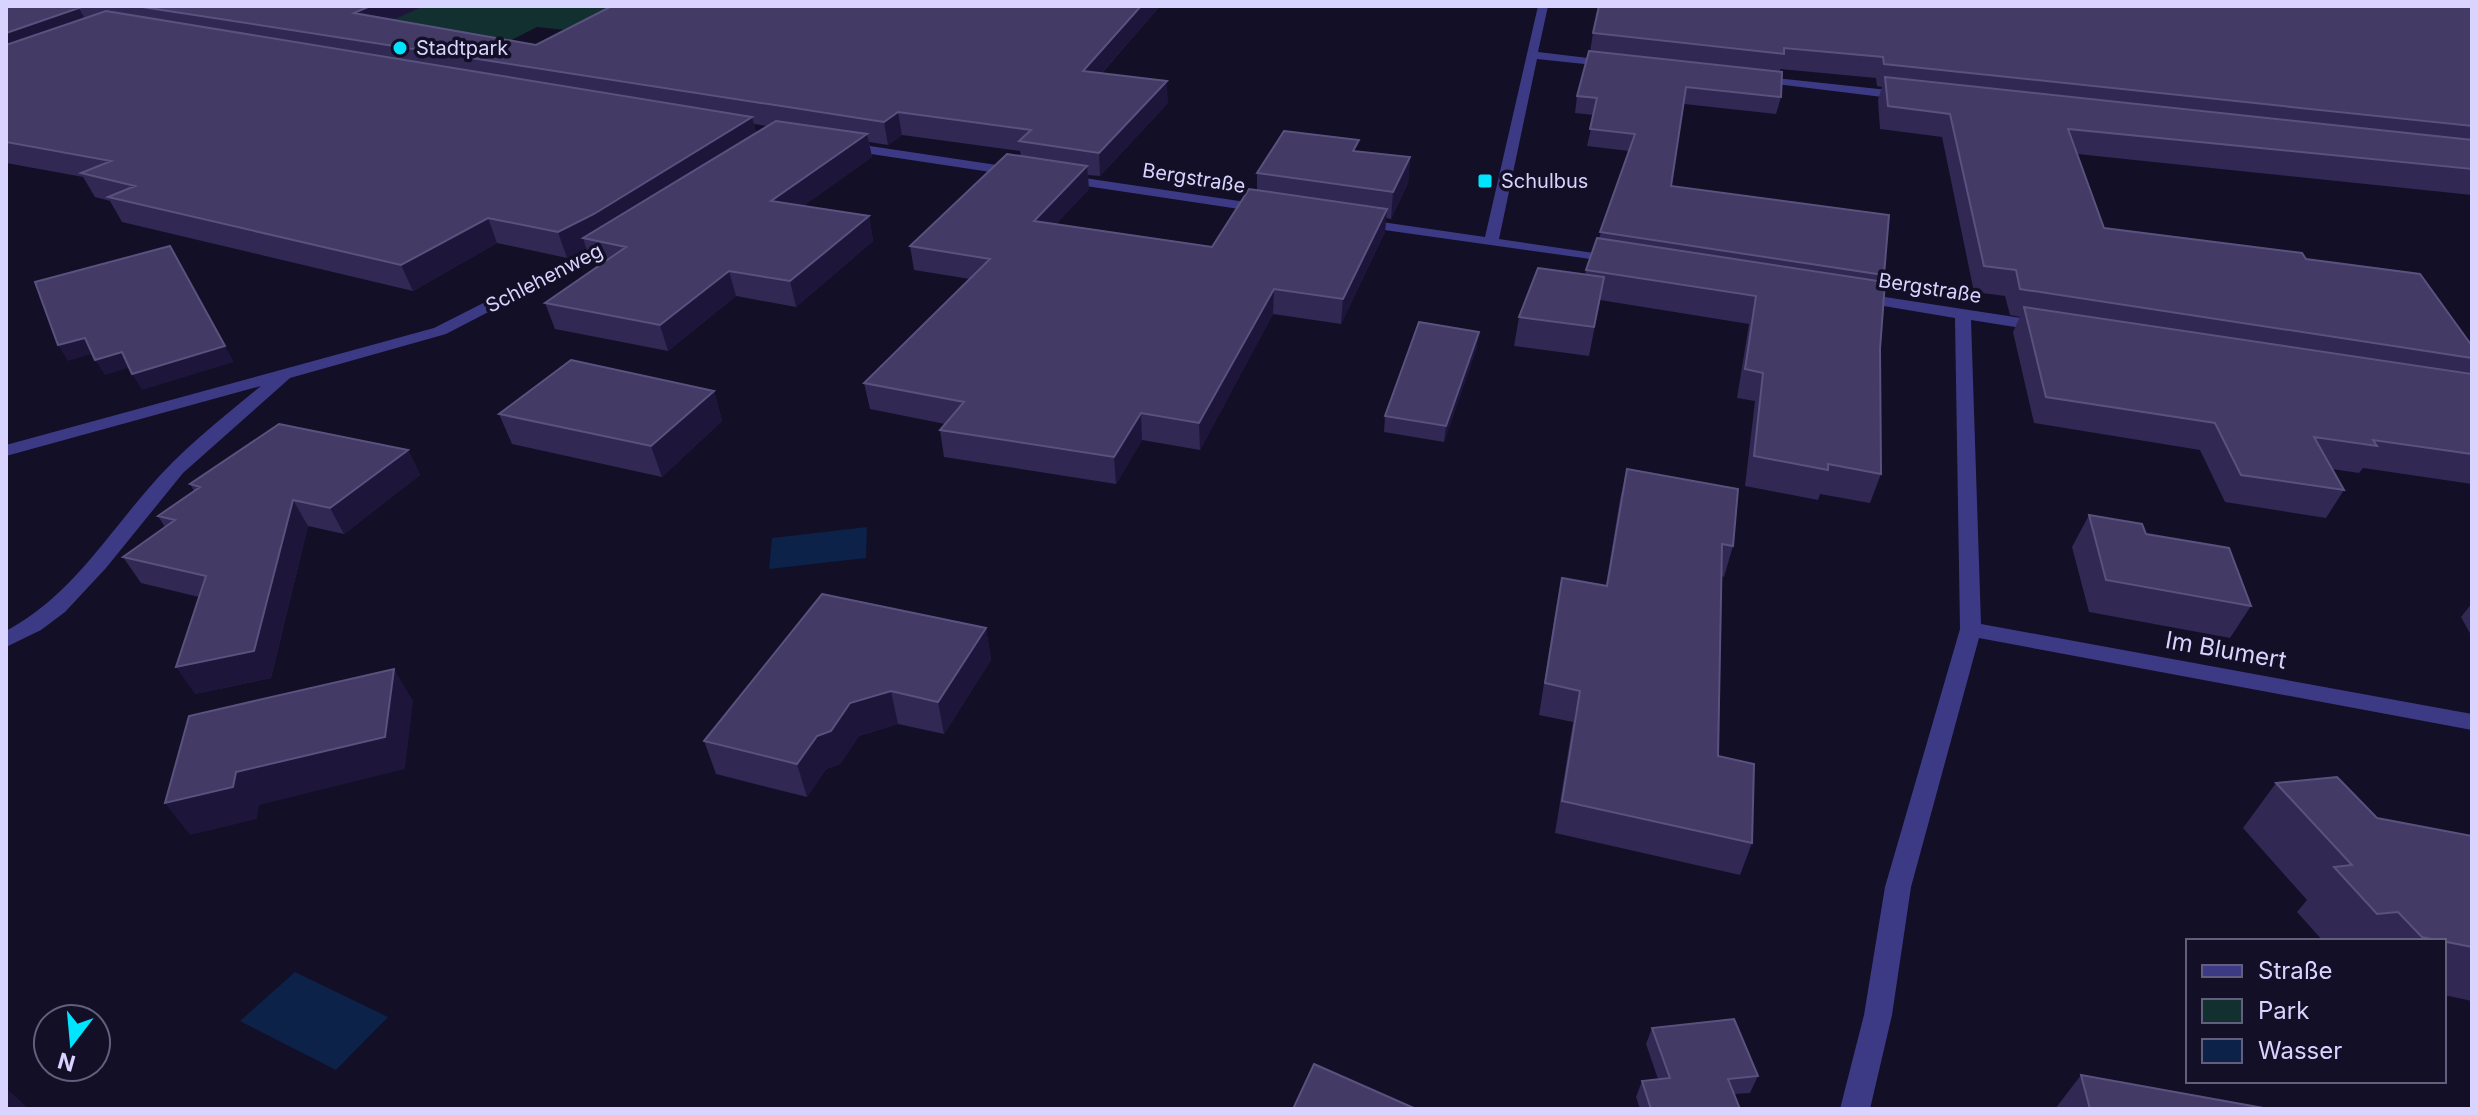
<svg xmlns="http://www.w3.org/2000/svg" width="2478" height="1115" font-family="Inter,sans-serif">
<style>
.green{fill:#12302f}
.water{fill:#0c2248}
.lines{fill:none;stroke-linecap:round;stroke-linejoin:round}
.minor{fill:#3d3a85;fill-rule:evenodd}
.wall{fill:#312854;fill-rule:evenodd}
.shaded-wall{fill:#1d163a}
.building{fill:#433a66;stroke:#5a527e;stroke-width:2}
.poi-dot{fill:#00e5ff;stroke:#130f26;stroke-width:3}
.labels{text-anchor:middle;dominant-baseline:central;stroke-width:7;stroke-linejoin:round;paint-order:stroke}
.far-poi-label{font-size:20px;fill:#d9d4ff;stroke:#130f26;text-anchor:start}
.far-street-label{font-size:20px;fill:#d9d4ff;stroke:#130f26}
.street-label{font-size:24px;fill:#d9d4ff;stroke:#130f26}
</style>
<rect width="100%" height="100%" fill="#130f26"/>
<path class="green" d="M41,6h615l-53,28 -66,-7 -87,44z"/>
<path class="water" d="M867,527l-1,31 -97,11 3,-31z
M295,972l93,45 -52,53 -96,-49z"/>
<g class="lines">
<path class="minor" d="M1538,6h10l-10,46 75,9 6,3 -6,3 -76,-8 -38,180 115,17 5,1v6l-263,-37v-6l5,-1 124,18z
M1756,76l151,16 6,4 -6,4 -155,-19 -2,-2z
M843,142l174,26 7,4 -7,4 -179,-27 -1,-3z
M1064,175l202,30 7,4 -7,4 -207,-31v-6z
M612,238l7,4 -2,3 -171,89 -156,44 -107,95 -77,95 -41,44 -24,18 -35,17v-16c62,-33 97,-90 142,-142 33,-39 74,-71 113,-103l-255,70v-11l428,-117z
M1859,293l182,28 8,5 -8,5 -70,-11 10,304 491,90v16l-493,-92 -68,249 -19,128 -22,94h-30l24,-94 21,-128 75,-258 -5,-311 -101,-17v-6z"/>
</g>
<path class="wall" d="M6,6h418l-31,14 143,25 624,-39 -58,67 66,30 -68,73 -12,-1 1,14 -33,35 156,23 45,-57v-17l101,-22 52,6 -2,26 -17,36 -5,-1 -1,14 -44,92 -68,-10 -73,136 -58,-10 -26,44 -172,-27 -4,-27 5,-6 -75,-15 -6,-26 106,-104 -56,-9 -4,-24 111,-90 -1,-5 -118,-16 -14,10 -19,-3 3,15 -69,49 66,10 4,25 -77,66 -60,-11 -68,55 -113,-22 -10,-26 55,-38 -9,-2 -5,-15 -19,10 -70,-15 -84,48 -291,-69 -12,-21 -15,-4 -12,-20 -77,-14zM754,124l13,2 -11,7z
M2472,6v189l-395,-41 27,74 202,31 166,87v138l-109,-16 -4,5 -27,-4 12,21 -18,28 -101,-16 -25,-52 -166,-27 -21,-91 7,-15 -10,-2 -5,-19 -31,-4 -32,-155 -62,-8 -2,-29 4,-13 -5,-1 -1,-8 -96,-9 1,28 -5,17 -92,-10 -13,82 213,89 -2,7 -2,67 1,125 -11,29 -50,-9 -2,6 -73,-14 10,-85 -18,-3 12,-74 -149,-24 -11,56 -75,-10 5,-29 66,-42 1,-5 13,-32 30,-87 -42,-5 7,-31 -19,-2 2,-17 13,-44 3,-19z
M1477,347l-33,95 -60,-10 1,-16z
M714,391l8,30 -60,56 -150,-33 -13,-30z
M408,450l12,25 -76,59 -36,-8 -37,152 -76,16 4,-97 -58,-14 -18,-26 42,-30 -7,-11 36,-25 -4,-7z
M1627,469l106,77 -9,31 -2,-1 -4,180 34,87 -12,32 -185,-42 18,-111 -34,-7 17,-107 6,-30 44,7 14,-86z
M2089,515l57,19 105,72 -21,32 -141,-26 -17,-65z
M2472,603v34l-11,-20z
M986,628l5,32 -47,74 -46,-10 -39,12 -19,28 -14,5 -19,28 -91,-23 -12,-33z
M2276,783l101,35 95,18v165l-28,-6v-54h-121l-26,-29 10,-12 -64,-72z
M1652,1028l106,48 -8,17 -16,1 6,15h-100l-4,-12 6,-16 16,-2 -12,-35z
M2081,1075l188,34h-214z"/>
<path class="shaded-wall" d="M370,6h54l-62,28 -8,-21z
M1141,6h19l-76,87 -1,-22z
M79,8l11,20 -84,31v-26z
M1167,81l1,22 -68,73 -1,-23z
M898,112l4,23 -14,10 -4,-23z
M752,117l6,23 -175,98 3,10 -19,10 -9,-26z
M867,134l5,23 -95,68 -6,-24z
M1410,157l-2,26 -17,36 2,-27z
M1087,166l2,23 -52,56 -3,-24z
M1387,209l-2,23 -44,92 2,-25z
M869,216l4,25 -77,66 -6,-26z
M488,218l9,25 -84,48 -12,-26z
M170,246l64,116 -92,28 -10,-16z
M729,271l7,25 -68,55 -8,-26z
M1274,289l-1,25 -73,136 -1,-27z
M1479,332l-2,15 -33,95 2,-16z
M85,338l10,15 -27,8 -10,-16z
M122,352l9,15 -26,8 -10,-15z
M714,391l8,30 -60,56 -11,-31z
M1141,413l1,27 -26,44 -2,-27z
M408,450l12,25 -76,59 -14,-26z
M293,500l15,26 -37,152 -76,16 -19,-27z
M986,628l5,32 -47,74 -6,-32z
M394,669l19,32 -8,68 -146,36 -2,14 -67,16 -25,-32 71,-31z
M891,691l7,33 -39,12 -19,28 -14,5 -19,28 -10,-33 20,-28 33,-33z
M6,1088l23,21h-23z"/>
<path class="building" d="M6,6h64l9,2 -73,25z
M136,6h234l-16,7 182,32 76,-39h529l-58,65 84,10 -68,72 -80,-12 12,-11 -133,-18 -14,10z
M1599,6h873v120l-588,-62 -1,-7 -99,-9v6l-191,-21z
M106,11l646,106 -158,97 -36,18 -70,-14 -87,47 -293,-68 27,-11 -54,-13 30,-12 -105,-19v-97z
M1589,51l193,21 -1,25 -95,-10 -15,99 218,29 -5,60 -284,-43 35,-98 -45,-5 7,-31 -20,-2z
M1885,77l587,63v29l-404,-40 36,99 198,25 4,6 114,15 52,72v12l-452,-69 -4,-19 -32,-4 -34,-152 -62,-8z
M776,121l91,13 -96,67 98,15 -79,65 -61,-10 -69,54 -115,-22 81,-56 -43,-9z
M1284,131l75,9 -6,11 57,6 -17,35 -136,-19z
M1007,154l80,12 -53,55 178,26 37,-58 138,20 -44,90 -69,-10 -75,134 -58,-10 -27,44 -174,-27 24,-28 -100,-19 126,-124 -80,-13z
M1597,238l288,44 -5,67 1,125 -53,-10v6l-74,-14 9,-83 -18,-4 11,-73 -170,-26z
M170,246l55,100 -93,28 -10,-22 -27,8 -10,-22 -27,7 -23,-63z
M1538,268l66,9 -10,50 -75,-10z
M2024,307l448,67v80l-99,-14 4,6 -63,-9 30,53 -103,-15 -26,-52 -169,-26z
M1419,322l60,10 -33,94 -61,-10z
M571,360l143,31 -63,55 -152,-32z
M279,424l129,26 -78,58 -37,-8 -39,151 -78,16 30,-91 -83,-19 52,-37 -17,-4 42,-29 -10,-3z
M1627,469l111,20 -5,57 -11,-2 -4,212 36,8 -2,79 -190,-42 18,-110 -35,-8 17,-105 45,8z
M2089,515l53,9 4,10 83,14 22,58 -145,-26z
M822,594l164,34 -48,74 -47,-11 -41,12 -19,28 -14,5 -20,28 -93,-23z
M394,669l-9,68 -149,35 -3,15 -68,16 24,-87z
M2337,777l40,41 95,18v111l-50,-10 -24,-25 -21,2 -43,-47 18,-2 -76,-82z
M1734,1019l24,57 -30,3 12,30h-89l-9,-28 28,-3 -18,-50z
M1314,1064l102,45h-123z
M2081,1075l188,34h-179z"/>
<g class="poi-dot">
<circle cx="400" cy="48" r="8"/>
<rect x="1477" y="173" width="16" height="16" rx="4"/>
</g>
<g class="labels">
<g class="far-poi-label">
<text x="416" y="48">Stadtpark</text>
<text x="1501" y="181">Schulbus</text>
</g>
<g class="far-street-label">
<text transform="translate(1194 178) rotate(9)">Bergstraße</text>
<text transform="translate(544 278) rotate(-27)">Schlehenweg</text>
<text transform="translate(1930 288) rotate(9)">Bergstraße</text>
</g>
<g class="street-label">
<text transform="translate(2226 650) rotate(10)">Im Blumert</text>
</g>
</g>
<rect width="2478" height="1115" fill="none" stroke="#d9d4ff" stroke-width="16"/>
<rect x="2186" y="939" width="260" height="144" fill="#130f26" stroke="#625e7d" stroke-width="2"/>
<rect x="2202" y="965" width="40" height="12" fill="#3d3a85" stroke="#625e7d" stroke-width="2"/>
<text x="2258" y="979" font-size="24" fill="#d9d4ff">Straße</text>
<rect x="2202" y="999" width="40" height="24" fill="#12302f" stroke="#625e7d" stroke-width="2"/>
<text x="2258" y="1019" font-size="24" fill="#d9d4ff">Park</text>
<rect x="2202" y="1039" width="40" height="24" fill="#0c2248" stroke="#625e7d" stroke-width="2"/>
<text x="2258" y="1059" font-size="24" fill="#d9d4ff">Wasser</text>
<g transform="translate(72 1043) rotate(196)"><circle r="38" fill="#130f26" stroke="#625e7d" stroke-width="2"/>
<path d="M0-6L14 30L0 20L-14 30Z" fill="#00e5ff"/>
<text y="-12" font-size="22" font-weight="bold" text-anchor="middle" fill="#d9d4ff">N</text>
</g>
</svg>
